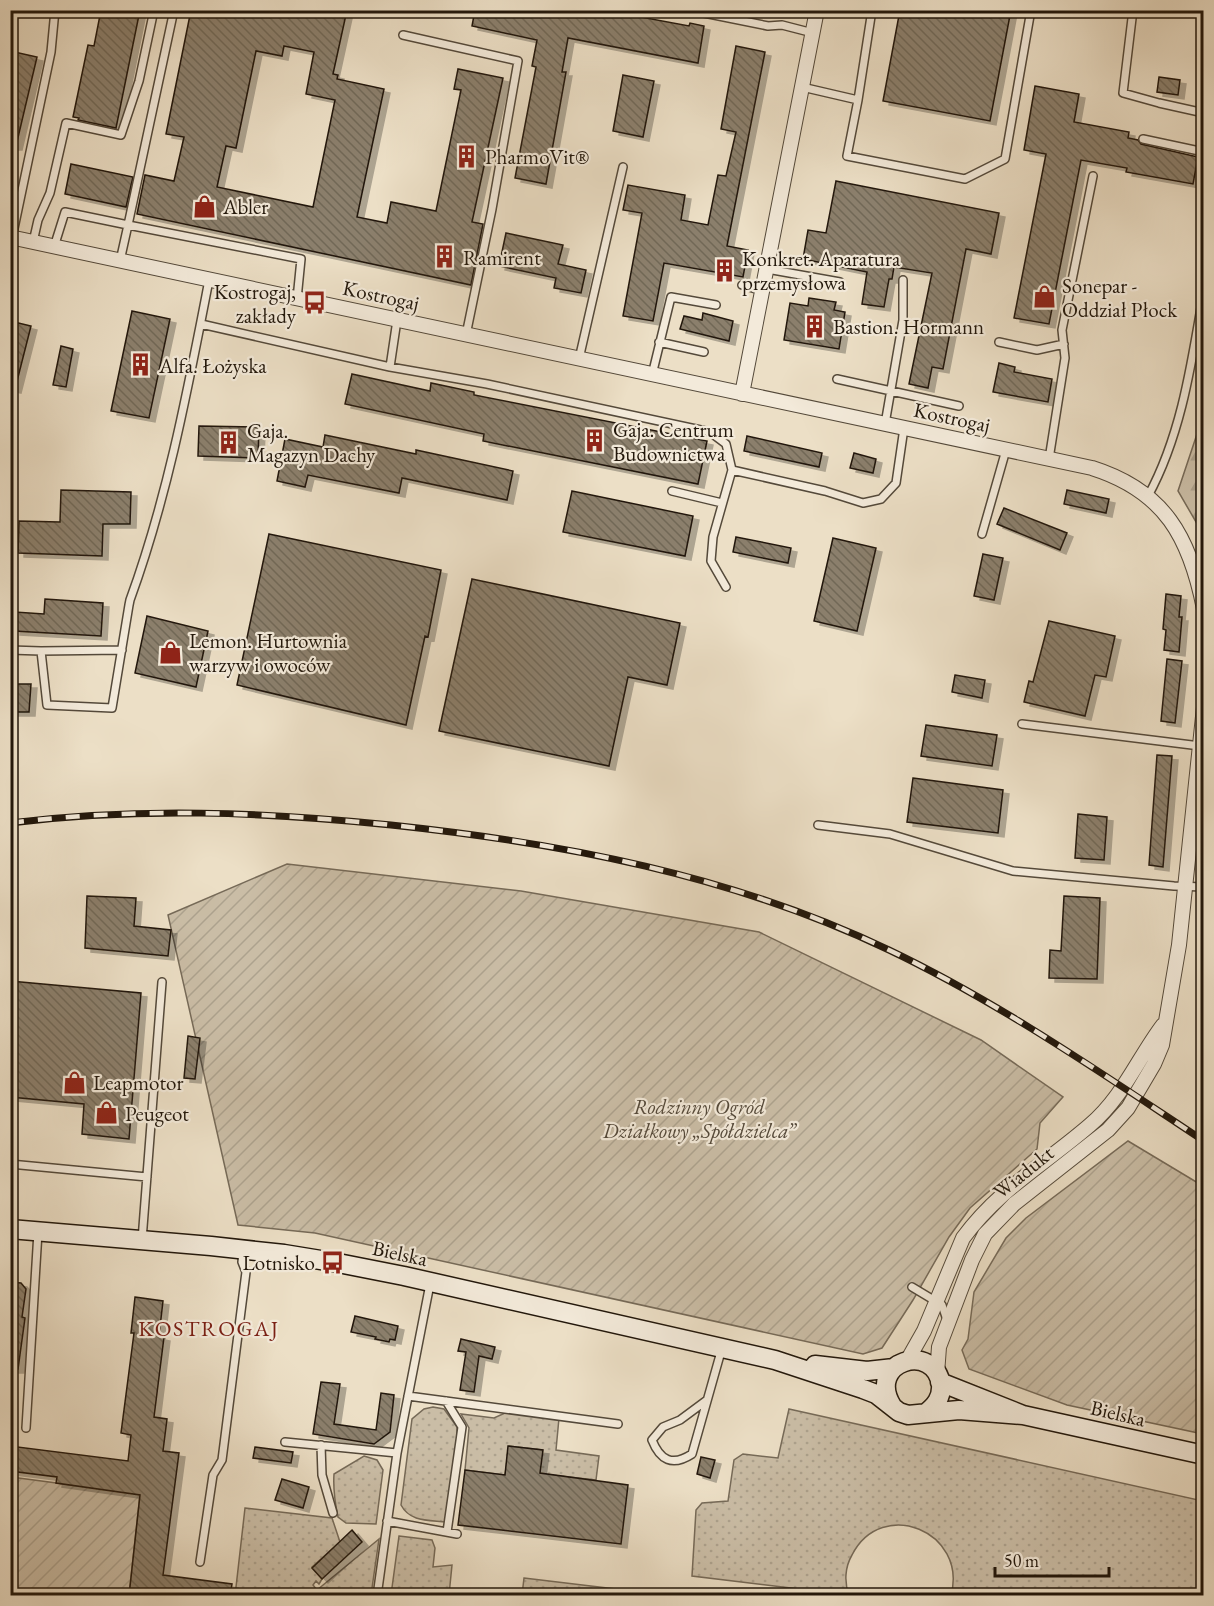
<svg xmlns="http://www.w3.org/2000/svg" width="1214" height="1606" font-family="'EB Garamond',serif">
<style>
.grass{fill:url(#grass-dots);stroke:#766a58;stroke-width:1.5}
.forest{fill:url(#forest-firs);stroke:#766a58;stroke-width:1.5}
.garden{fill:url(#garden-furrows);stroke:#766a58;stroke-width:1.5}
.building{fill:url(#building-back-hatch);stroke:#22170b;stroke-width:1.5;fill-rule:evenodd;filter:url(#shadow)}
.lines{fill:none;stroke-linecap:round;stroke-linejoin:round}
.lane-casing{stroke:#54493a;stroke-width:10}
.street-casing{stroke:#54493a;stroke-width:16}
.secondary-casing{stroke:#22170b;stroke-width:21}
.lane{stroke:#f3eada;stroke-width:7}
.street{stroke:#f3eada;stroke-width:14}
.secondary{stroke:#f3eada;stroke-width:18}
.rail-casing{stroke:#22170b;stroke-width:7}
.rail{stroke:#f3eada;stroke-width:4.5;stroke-dasharray:14;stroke-linecap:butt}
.labels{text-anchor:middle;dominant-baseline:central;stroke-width:4.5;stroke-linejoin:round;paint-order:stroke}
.poi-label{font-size:21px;fill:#22170b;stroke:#f3eada;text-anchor:start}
.street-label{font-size:21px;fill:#22170b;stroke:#f3eada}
.park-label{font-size:21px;font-style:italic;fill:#54493a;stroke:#f3eada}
.neighbourhood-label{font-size:22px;letter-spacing:1.5px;fill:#7a1f14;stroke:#f3eada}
</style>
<defs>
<pattern id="grass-dots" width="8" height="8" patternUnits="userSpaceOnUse" patternTransform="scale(1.5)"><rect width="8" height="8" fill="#cabda6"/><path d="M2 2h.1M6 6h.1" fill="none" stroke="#ada28e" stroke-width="1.8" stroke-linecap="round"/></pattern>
<pattern id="forest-firs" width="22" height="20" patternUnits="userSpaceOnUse" patternTransform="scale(1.5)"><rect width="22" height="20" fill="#cabda6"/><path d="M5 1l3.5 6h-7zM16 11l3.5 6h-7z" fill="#ada28e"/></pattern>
<pattern id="garden-furrows" width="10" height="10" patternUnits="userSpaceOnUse" patternTransform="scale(1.5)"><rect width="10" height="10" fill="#cabda6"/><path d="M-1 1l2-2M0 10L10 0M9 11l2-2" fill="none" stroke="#ada28e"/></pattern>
<pattern id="building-back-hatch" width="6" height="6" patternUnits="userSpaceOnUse" patternTransform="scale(1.5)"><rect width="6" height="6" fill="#8b7f6c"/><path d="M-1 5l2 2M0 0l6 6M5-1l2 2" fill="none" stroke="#716757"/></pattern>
<filter id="shadow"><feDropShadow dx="6" dy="4" stdDeviation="0" flood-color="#0004"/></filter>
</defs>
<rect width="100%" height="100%" fill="#ecdfc6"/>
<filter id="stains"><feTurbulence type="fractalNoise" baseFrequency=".00333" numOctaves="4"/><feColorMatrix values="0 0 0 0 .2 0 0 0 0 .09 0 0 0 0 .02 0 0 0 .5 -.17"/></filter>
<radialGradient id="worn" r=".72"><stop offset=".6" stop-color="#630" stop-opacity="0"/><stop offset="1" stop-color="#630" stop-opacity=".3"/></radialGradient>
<path class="grass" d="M433,1407l11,2 13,18v13l-11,82c-18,-2 -36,0 -45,-17l11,-86 12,-10z
M789,1409l414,92v94h-252c17,-63 -69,-99 -99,-40 -7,12 -8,27 -3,40l-157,-19 4,-66 6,-7 26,-2 6,-41 9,-6 35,4z
M505,1413l54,5 -3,32 43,6 -3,24 -45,-5 -12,4 3,-29 -33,-4 -4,29 -40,-5 4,-42 -8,-14 33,4z
M364,1456l13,4 6,10 -7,54 -30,-1 -8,-6c-3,-14 -5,-28 -4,-43z
M245,1508l87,10 8,24 -28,25 10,12 -3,5 -3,-3 -3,4 4,5 62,-51 -8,56 -136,1z
M399,1536l33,4 3,8 -2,19 19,-2 -3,30h-58z
M524,1578l142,17h-144z"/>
<path class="forest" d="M1203,416l1,118h-1l-25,-43z"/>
<path class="garden" d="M287,864l234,27 238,41 222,108 82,57 -23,26 -3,26 -67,59 -21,29 -36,63 -31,48 -19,6 -548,-121 -77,-8 -70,-310z
M1128,1141l75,45v248l-136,-29 -98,-36 -7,-19 6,-11 6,-47 32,-54 20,-20z
M11,1477l129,17 -11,101 -118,1z"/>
<path class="building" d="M101,10h39l-24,118 -38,-8 1,-2 -6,-1 15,-72 6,1z
M191,10h156l-14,64 5,1 -1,4 47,10 -27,128 30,6 4,-21 45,9 25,-121 -7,-1 4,-20 45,9 -31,144 11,2 -12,61 -334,-71 8,-39 29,6 10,-44 -18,-3zM284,46l30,6 -8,42 29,6 -22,107 -96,-20 9,-41 10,2 20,-97 26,5z
M475,10h128l86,16 1,-3 14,3 -6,37 -130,-25 -6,34h4l-20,112 -31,-6 21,-111 -4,-1 5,-26 -65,-14z
M900,10h111l-21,111 -107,-20z
M736,46l29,6 -38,194 21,4 -5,27 -79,-14 -11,58 -30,-5 19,-103 -19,-3 5,-25 57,10 -4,25 27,5 10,-50 8,1 10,-44 -15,-3z
M10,51l27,6 -21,89h-6z
M623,75l31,6 -11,56 -30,-6z
M1159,77l21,3 -2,15 -21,-3z
M1035,86l44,8 -5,28 55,10 -1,6 10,2 3,4 57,13 -5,27 -67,-12 1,-4 -46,-8 -32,164 -35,-6 32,-164 -22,-4z
M71,164l62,13 -7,30 -61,-13z
M836,181l163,32 -8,41 -25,-5 -23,120 -11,-2 -4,21 -19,-4 23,-111 -38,-6 -2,12h-3l-5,28 -22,-3 5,-32 -64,-13 5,-29 18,3z
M506,233l57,12 -5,19 28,6 -5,23 -27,-5 2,-10 -57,-12z
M809,298l27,4 -2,8 11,2 -6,37 -55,-9 6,-37 18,3z
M132,311l38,8 -21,99 -38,-7z
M703,313l30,8 -4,20 -49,-12 4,-13 18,4z
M10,321l21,5 -16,63 -5,-1z
M61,346l12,3 -7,38 -13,-2z
M999,363l16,4 -1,5 38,7 -4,23 -55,-10z
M352,374l78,17 1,-8 43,9v3l233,46 -9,43 -215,-43 1,-7 -139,-30z
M199,426l60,1 -1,31 -60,-2z
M325,435l91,19v-4l97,21 -6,29 -105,-22 -3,15 -91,-18 -3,12 -28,-6 8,-42 38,8z
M747,436l75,17 -3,14 -75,-16z
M854,453l22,6 -3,14 -23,-5z
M61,490l70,2 -1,32h-27l-1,32 -84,-3 1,-32 41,1z
M1067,490l42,9 -3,14 -42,-9z
M572,491l121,25 -8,40 -122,-24z
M1004,508l63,25 -7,17 -63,-26z
M269,534l172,36 -13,67 -3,-1 -19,89 -169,-40z
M736,537l55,11 -3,15 -55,-11z
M833,538l43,10 -19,83 -43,-10z
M983,554l20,4 -9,42 -20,-4z
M472,579l208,44 -13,62 -39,-8 -19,89 -170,-35z
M1166,594l15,2 -2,21h3l-3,35 -15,-2 2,-20 -3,-1z
M45,599l58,4 -2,33 -87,-5 1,-19 29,2z
M147,616l61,15 -12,56 -61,-14z
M1049,621l66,15 -9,41 -11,-2 -10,41 -61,-14 5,-21 4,1z
M1167,659l15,2 -7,62 -14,-2z
M955,675l30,5 -3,18 -30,-6z
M10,684h21l-2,28h-19z
M926,725l71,10 -5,31 -71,-10z
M1157,755l15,1 -9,111 -14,-2z
M913,778l90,12 -5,43 -91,-11z
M1078,814l29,3 -3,43 -29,-2z
M87,896l49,2 -2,28 37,4 -3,26 -83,-8z
M1064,896l36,2 -3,81 -48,-1 1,-28 11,1z
M10,981l131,12 -12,146 -47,-5 2,-30 -74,-7z
M188,1036l12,2 -5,41 -11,-1z
M10,1282l11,1 5,6 -4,28 3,1 -7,51h-8z
M135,1297l28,4 -4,35 5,1 -10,80 13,2 -4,32 16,2 -16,122 69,9 -2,12h-101l11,-101 -84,-12 1,-6 -47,-6v-25l118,15 3,-26 -10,-2 13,-100h-3z
M355,1316l43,10 -3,14 -5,-1 -1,3 -14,-3 1,-2 -25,-5z
M461,1339l34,8 -3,12 -13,-3 -5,36 -14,-2 6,-38 -8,-1z
M321,1382l19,2 -6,40 42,6 5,-37 13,2 -4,37 -16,12 -61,-10z
M508,1446l35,4 -3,23 88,12 -7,59 -163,-19 7,-55 40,5z
M255,1447l38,5 -2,11 -38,-5z
M701,1457l14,3 -5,18 -13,-4z
M282,1479l27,8 -6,21 -28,-8z
M352,1530l10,12 -40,37 -10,-11z"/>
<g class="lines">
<defs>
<path id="lane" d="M689,10l79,16 14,-1 31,8
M1133,10l-10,83 36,10 45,10
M403,35l115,26 -26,148 -26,126
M802,87l56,13 -11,56 118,23 40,-20 26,-149
M858,100l14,-90
M1143,139l61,13
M12,238l39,-186 4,-42
M33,242l5,-22 12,-27 16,-70 55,12 18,-54 15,-71
M54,247l11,-35 63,13 46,-215
M120,261l8,-36 173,34 -4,40
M767,269l73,13
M742,285l21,6
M201,324l189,43 97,17 223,48 16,12 6,26 -19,67 -2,24 15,26
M659,342l45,10
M999,342l38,8 27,-6
M579,359l44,-192
M390,367l7,-47
M652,375l19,-78 45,8
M837,379l122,27
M885,424l18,-104v-40
M1049,459l16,-101 -3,-28 31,-154
M732,470l93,21 38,12 18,-4 15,-16 8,-55
M672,491l50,12
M1148,496c34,-62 44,-136 56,-206
M982,534l24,-84
M10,650l31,1
M122,650l-81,1 6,54 65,3 17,-103 1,-5c38,-104 58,-212 79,-320
M1022,724l178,22
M818,825l72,9 123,37 161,15 30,1
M10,1164l137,13
M142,1240l20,-258
M912,1287l30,18 5,15
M408,1396l210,28
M707,1400l-27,20 -17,7 -11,13c8,20 20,27 40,14l30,-106
M446,1401l16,26 -15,105
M26,1428l12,-196
M285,1442l112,11
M321,1445l1,30 11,38
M387,1521l70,13
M200,1562l13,-87 9,-15 24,-188 -4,-10 1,-10
M377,1596l20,-143 33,-169"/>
<path id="street" d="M10,237l1082,231c73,23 98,70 112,141
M742,394l75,-384
M907,1361l17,-30 39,-93c36,-49 82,-74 127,-113 33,-28 48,-67 73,-100
M937,1374l2,-27 33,-87 13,-26 29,-30 94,-74 20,-22 26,-44 8,-19 17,-100 25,-238"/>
<path id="secondary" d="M10,1229l201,17 73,8 49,8 71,14 371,84 88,29 13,5 23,18 9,3 51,-5 64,5
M815,1365l52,6 27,-3
M940,1382l83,33 181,40
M892,1406c-27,-45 43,-65 49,-21 1,13 -6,21 -15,28"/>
</defs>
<use href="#lane" class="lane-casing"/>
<use href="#street" class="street-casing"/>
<use href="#secondary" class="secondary-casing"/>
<use href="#lane" class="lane"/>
<use href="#street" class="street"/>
<use href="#secondary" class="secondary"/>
<defs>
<path id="rail" d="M10,823c127,-16 255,-11 381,2 171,18 341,50 498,125 111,53 212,123 315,191"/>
</defs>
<use href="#rail" class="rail-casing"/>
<use href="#rail" class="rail"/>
</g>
<defs>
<symbol id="building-bare" viewBox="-9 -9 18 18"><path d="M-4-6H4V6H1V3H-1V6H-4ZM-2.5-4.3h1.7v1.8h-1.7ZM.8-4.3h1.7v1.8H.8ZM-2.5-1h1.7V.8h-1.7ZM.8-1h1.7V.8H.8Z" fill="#8f2418" stroke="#f3eada" stroke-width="2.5" paint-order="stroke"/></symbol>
<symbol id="shop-bare" viewBox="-9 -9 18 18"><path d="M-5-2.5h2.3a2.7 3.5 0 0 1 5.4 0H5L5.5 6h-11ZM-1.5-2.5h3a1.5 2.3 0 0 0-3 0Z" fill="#8f2418" stroke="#f3eada" stroke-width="2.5" paint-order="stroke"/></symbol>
<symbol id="bus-bare" viewBox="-9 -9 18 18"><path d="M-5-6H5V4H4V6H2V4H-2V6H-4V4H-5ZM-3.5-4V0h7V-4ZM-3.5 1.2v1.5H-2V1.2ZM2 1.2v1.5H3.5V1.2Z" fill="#8f2418" stroke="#f3eada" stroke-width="2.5" paint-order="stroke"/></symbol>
</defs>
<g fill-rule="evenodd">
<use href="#building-bare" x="450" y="140" width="33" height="33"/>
<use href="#shop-bare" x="188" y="190" width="33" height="33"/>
<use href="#building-bare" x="428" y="240" width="33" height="33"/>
<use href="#building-bare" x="708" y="254" width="33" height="33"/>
<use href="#shop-bare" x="1028" y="280" width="33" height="33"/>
<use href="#bus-bare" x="298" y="286" width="33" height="33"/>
<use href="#building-bare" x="798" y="310" width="33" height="33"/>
<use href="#building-bare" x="124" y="348" width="33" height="33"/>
<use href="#building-bare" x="578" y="424" width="33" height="33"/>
<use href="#building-bare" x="212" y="426" width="33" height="33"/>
<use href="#shop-bare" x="154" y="636" width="33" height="33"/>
<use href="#shop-bare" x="58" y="1066" width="33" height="33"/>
<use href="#shop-bare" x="90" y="1096" width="33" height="33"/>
<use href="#bus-bare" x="316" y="1246" width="33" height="33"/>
</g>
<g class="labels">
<g class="poi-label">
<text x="485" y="156">PharmoVit®</text>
<text x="223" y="206">Abler</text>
<text x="463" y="257">Ramirent</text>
<text x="742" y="258">Konkret. Aparatura<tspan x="742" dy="24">przemysłowa</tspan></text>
<text x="1062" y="285">Sonepar -<tspan x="1062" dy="24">Oddział Płock</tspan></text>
<text x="296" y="291" text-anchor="end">Kostrogaj,<tspan x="296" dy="24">zakłady</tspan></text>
<text x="833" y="326">Bastion. Hormann</text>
<text x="159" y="365">Alfa. Łożyska</text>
<text x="613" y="429">Gaja. Centrum<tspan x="613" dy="24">Budownictwa</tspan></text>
<text x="247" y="430">Gaja.<tspan x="247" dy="24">Magazyn Dachy</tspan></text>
<text x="189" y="640">Lemon. Hurtownia<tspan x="189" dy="24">warzyw i owoców</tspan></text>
<text x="93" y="1082">Leapmotor</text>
<text x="125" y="1113">Peugeot</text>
<text x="315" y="1262" text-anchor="end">Lotnisko</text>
</g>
<g class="street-label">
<text transform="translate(381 295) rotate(12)">Kostrogaj</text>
<text transform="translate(952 417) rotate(12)">Kostrogaj</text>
<text transform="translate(1023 1172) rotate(-39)">Wiadukt</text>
<text transform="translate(400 1253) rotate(12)">Bielska</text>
<text transform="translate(1118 1413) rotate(13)">Bielska</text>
</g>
<g class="park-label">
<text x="699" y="1106">Rodzinny Ogród<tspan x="699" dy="24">Działkowy „Spółdzielca”</tspan></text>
</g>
<g class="neighbourhood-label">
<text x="209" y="1328">KOSTROGAJ</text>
</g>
</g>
<rect width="1214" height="1606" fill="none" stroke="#ecdfc6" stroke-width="36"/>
<rect x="12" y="12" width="1190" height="1582" fill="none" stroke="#22170b" stroke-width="3"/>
<rect x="18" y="18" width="1178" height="1570" fill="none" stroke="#22170b" stroke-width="1.5"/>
<path d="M995 1567v9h114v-9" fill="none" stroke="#22170b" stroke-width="3"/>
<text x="1004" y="1567" font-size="18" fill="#22170b" stroke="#f3eada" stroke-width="4.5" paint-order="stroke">50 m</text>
<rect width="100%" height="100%" filter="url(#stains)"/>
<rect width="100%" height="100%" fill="url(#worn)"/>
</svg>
